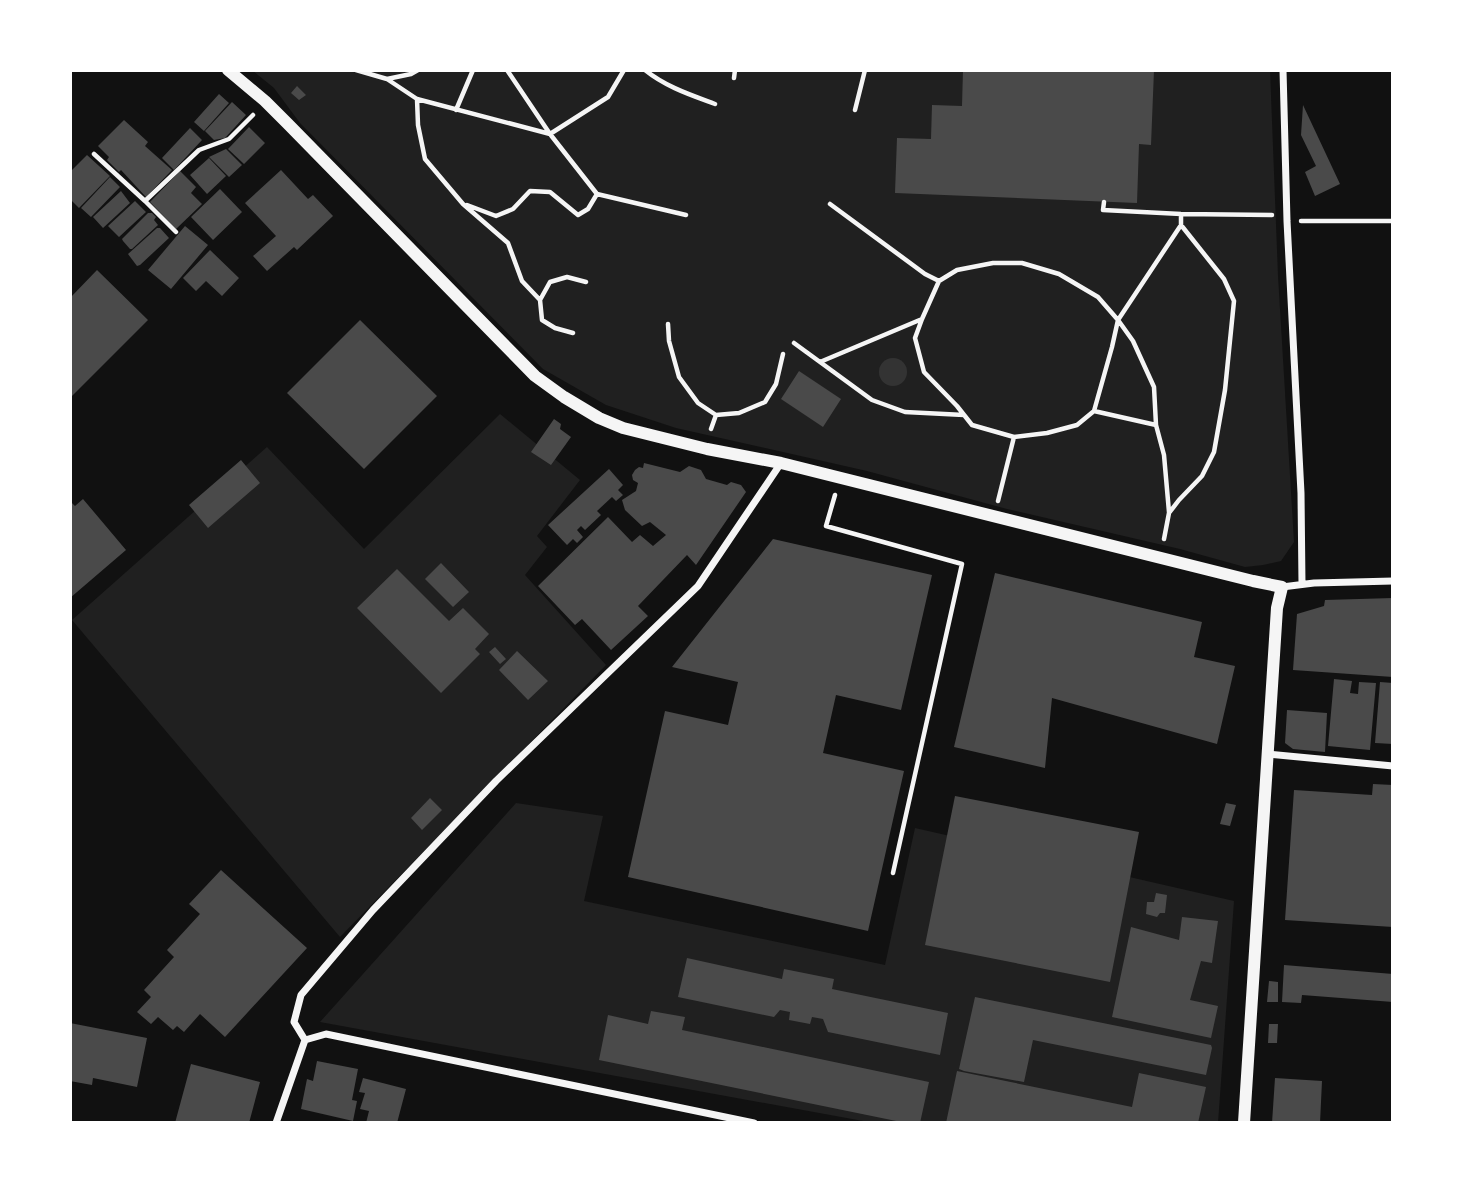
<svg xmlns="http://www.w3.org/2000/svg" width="1463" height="1193" font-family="'Fira Sans',sans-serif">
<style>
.green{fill:#202020}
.water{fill:#333}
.building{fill:#4a4a4a}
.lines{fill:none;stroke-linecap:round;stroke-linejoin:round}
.path{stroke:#f5f5f5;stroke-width:4.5}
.minor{stroke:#f5f5f5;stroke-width:7}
.tertiary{stroke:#f5f5f5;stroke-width:12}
</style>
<rect width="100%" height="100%" fill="#111"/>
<path class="green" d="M252,70h1018l8,206 16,266 -13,19 -18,4 -18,2 -65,-18 -173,-40 -140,-38 -191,-43 -70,-23 -63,-36 -243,-246 -26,-35z
M500,414l80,66 -43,56 10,11 -22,28 81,90 -266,272 -268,-317 195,-173 97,102z
M516,803l87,13 -19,85 301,64 30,-137 319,73 -16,222h-344l-554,-101z"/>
<path class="water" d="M879 372a14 14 0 1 1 28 0a14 14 0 1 1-28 0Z"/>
<path class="building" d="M963,70h191l-3,75 -12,-1 -2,59 -242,-10 2,-55 34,1 1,-34 30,1z
M297,86l9,9 -7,5 -8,-7z
M219,94l10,9 -25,28 -10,-9z
M232,102l14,13 -21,23 -11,2 -9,-9z
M1303,105l37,79 -25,12 -10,-24 11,-6 -15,-31z
M124,120l24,22 -3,4 27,24 -26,27 -25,-27 -2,2 -12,-12 2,-3 -11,-11z
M249,127l16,16 -21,21 -16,-15z
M190,128l12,12 -28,30 -12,-12z
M226,149l16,16 -13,12 -20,-20z
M87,155l23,21 -31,32 -9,-9v-27z
M209,158l17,18 -19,18 -17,-19z
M281,170l27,29 5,-4 20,21 -36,34 -3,-3 -27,24 -14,-15 23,-20 -31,-33z
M180,171l16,16 -5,6 11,11 -26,25 -26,-27z
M110,177l10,10 -29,30 -10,-9z
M220,189l22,23 -29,28 -22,-23z
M121,191l9,12 -27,25 -10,-11z
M135,201l11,11 -27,25 -11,-11z
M148,213h4l4,4 -2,3 4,5 -26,24h-2l-7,-8 -1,-2z
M185,226l23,19 -37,44 -23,-19z
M157,228h3l9,10 -29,27 -3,1 -9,-12z
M210,250l29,28 -17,18 -16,-15 -10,10 -13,-13z
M97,270l51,50 -78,78v-100z
M360,320l77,76 -73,73 -77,-76z
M799,371l42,28 -18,28 -42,-28z
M554,419l7,5 -1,5 11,8 -20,28 -20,-13z
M241,460l19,23 -52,45 -19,-23z
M644,463l36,9 9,-6 12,4 5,9 21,6 4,-3 10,3 5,7 -50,73 -9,-10 -49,51 10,10 -37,34 -29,-31 -7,6 -37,-39 70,-69 24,25 8,-7 13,11 13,-11 -16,-13 -8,4 -17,-16 -3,-10 14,-9 2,-8 -5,-3 -1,-5 3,-5 4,-3 4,1z
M609,469l14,16 -5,5 5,5 -7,6 -4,-4 -15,14 4,4 -16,15 -4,-4 -4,4 6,7 -6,6 -4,-4 -6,6 -19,-20z
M83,499l43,51 -56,48v-97l5,5z
M773,539l159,36 -31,135 -65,-15 -13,58 81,18 -36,160 -240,-54 37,-166 63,14 10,-43 -66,-15z
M441,563l28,29 -16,15 -28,-28z
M397,569l52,52 14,-13 26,26 -14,15 5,5 -39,39 -84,-85z
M995,573l207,49 -8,35 41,9 -18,78 -165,-46 -7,70 -91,-21z
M1393,598v79l-100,-7 4,-56 27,-8 1,-6z
M495,647l11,12 -6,5 -11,-12z
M517,651l31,30 -20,19 -29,-30z
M1334,679l18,2 -2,12 8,1 1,-12 17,1 -6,67 -42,-4z
M1380,682l13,1v61l-18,-1z
M1287,710l40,3 -2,39 -32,-3 -8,-6z
M1373,784l20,1v142l-108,-7 9,-130 78,5z
M955,796l184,36 -29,150 -185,-37z
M430,798l12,12 -20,20 -11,-12z
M1226,803l10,2 -6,21 -10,-2z
M221,870l86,78 -82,89 -25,-23 -16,18 -7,-6 -4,4 -15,-13 -7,7 -14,-12 14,-15 -7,-7 30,-33 -7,-7 33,-36 -11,-10z
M1156,893l11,2 -2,18h-5l-3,4 -11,-3 1,-12h7z
M1182,917l36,4 -6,42 -11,-2 -11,39 28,6 -7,32 -99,-21 19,-90 48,13z
M687,958l95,21 2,-10 50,10 -2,10 116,24 -8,42 -112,-23 -5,-13 -11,-2 -2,7 -21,-4 1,-8 -10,-2 -6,7 -96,-20z
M1284,965l109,9v28l-91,-7 -1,8 -19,-1z
M1269,981l9,1v20h-11z
M975,997l236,48 1,3 -6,27 -173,-35 -9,42 -60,-11 -5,-2z
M651,1011l34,6 -3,13 247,52 -9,41h-14l-307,-63 9,-45 40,9z
M70,1023l77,15 -10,49 -44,-9 -1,7 -22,-4z
M1269,1024h9l-1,19h-9z
M317,1061l41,8 -6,31 5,1 -4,20 -52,-12 6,-30 6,2z
M191,1064l69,18 -11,41h-74z
M957,1071l175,36 7,-34 67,14 -8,36h-252z
M363,1078l43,11 -9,34h-31l3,-12 -9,-2 5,-16 -6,-1z
M1275,1078l47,3 -2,42h-48z"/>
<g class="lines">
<path class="path" d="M356,70l31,9 30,20 133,35 58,-37 16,-27
M507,70l43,64 47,60
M645,70c21,17 46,25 70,34
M734,78l1,-8
M387,79l24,-5 7,-4
M417,99l1,26 7,34 38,45 45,39 14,38 18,19 2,20 13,8 18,5
M456,110l17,-40
M855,110l10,-40
M94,154l51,47 54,-51 30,-11 24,-24
M145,201l31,31
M1104,202l-1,8 78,4 91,1
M830,204l95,70 14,7
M467,205l29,11 17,-7 17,-18 20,1 28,23 10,-6 9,-15 89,21
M1301,221h92
M540,300l10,-18 17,-5 19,5
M668,324l1,17 10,36 19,26 18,12 23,-2 26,-11 11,-18 7,-30
M794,343l78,57 33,12 59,3
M820,362l102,-43 17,-38 18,-11 36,-7h29l37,11 39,23 20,23 -6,27 -18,64 -17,14 -30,8 -33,4 -42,-12 -15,-19 -33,-34 -9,-34 7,-19
M1094,411l62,14
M711,429l5,-14
M835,495l-9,31 136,38 -69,309
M998,501l16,-64
M1169,512l-5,-57 -8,-30 -2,-38 -21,-46 -15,-21 63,-95v-11
M1164,539l5,-26 10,-13 23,-24 12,-24 11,-62 9,-89 -10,-22 -43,-54"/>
<path class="minor" d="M1283,70l4,151 14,272 1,91
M1282,587l32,-4 79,-2
M1268,754l125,12
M305,1040l-11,-18 7,-27 72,-85 123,-129 202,-195 83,-123
M305,1040l21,-6 428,89
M276,1123l29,-83"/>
<path class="tertiary" d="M228,70l37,31 23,23 247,252 29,21 35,21 24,10 84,21 74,14 472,118 29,6 -5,21 -33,515"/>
</g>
<rect width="1463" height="1193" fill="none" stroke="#ffffff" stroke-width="144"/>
</svg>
